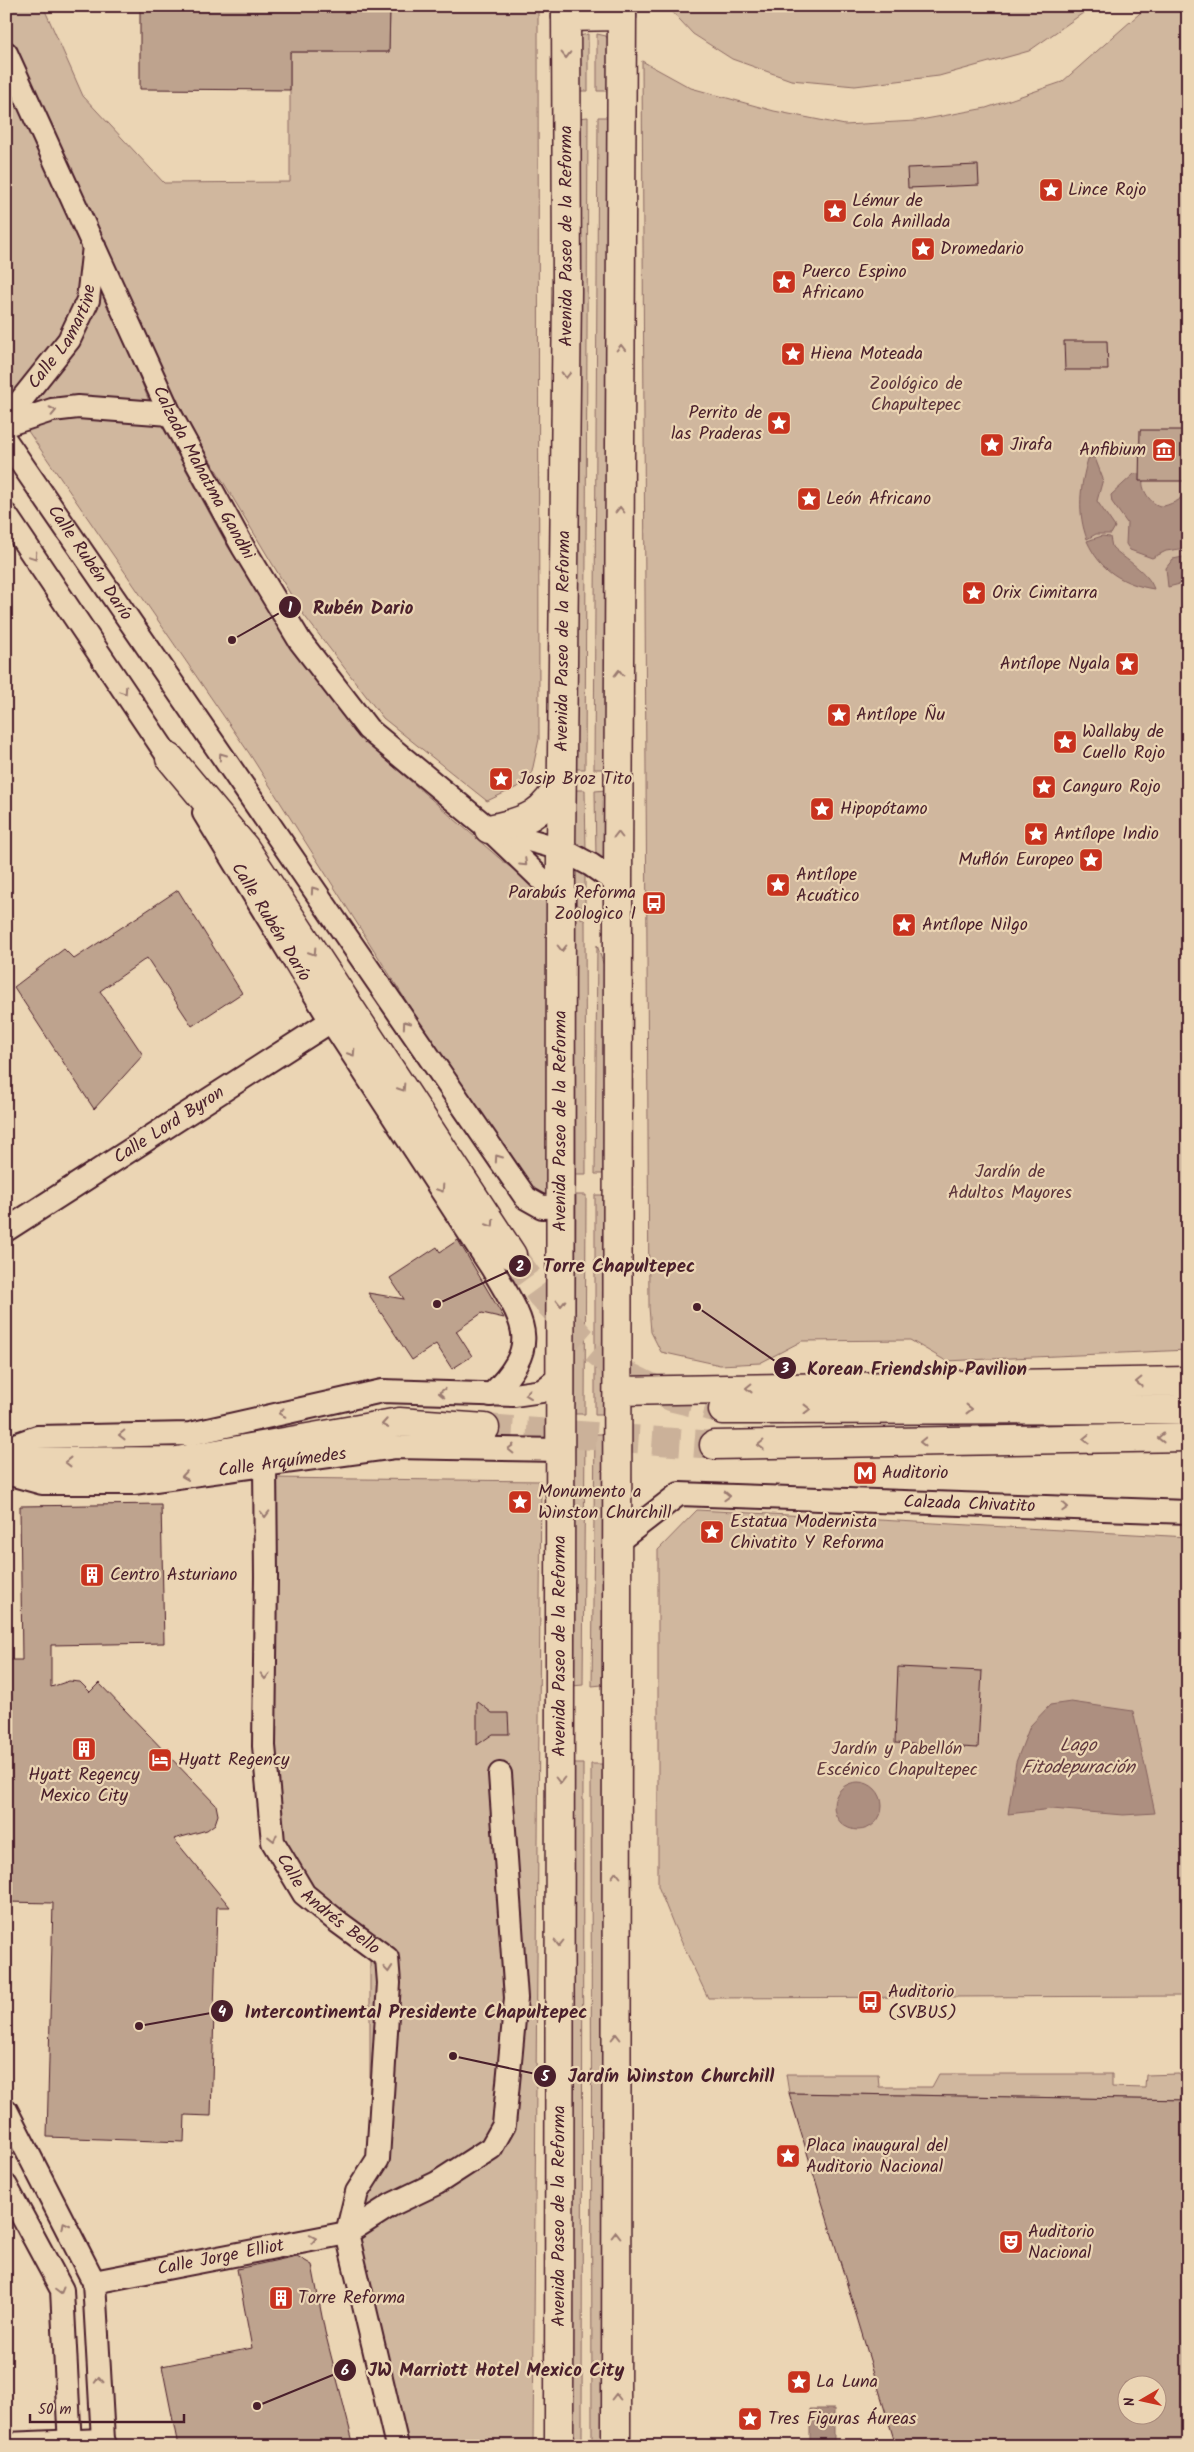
<svg xmlns="http://www.w3.org/2000/svg" width="1194" height="2452" font-family="Kalam,sans-serif">
<style>
.green{fill:#d0b79e;stroke:#8d6b64}
.water{fill:#ad8f80;stroke:#85625e}
.building{fill:#bea38e;stroke:#4a1f2b;fill-rule:evenodd}
.lines{fill:none;stroke-linecap:round;stroke-linejoin:round}
.major-tunnel{stroke:#cbb199;stroke-width:28;stroke-dasharray:28 14;stroke-linecap:butt}
.minor-casing{stroke:#4a1f2b;stroke-width:26}
.major-casing{stroke:#4a1f2b;stroke-width:31}
.minor{stroke:#ebd5b4;stroke-width:22}
.major{stroke:#ebd5b4;stroke-width:28}
.oneway{stroke:#9a7a70}
.labels{text-anchor:middle;dominant-baseline:central;stroke-width:4.5;stroke-linejoin:round;paint-order:stroke}
.poi-label{font-size:18px;fill:#4a1f2b;stroke:#ebd5b4;text-anchor:start}
.street-label{font-size:18px;fill:#4a1f2b;stroke:#ebd5b4}
.park-label{font-size:18px;fill:#5e363c;stroke:#ebd5b4}
.water-label{font-size:19px;font-style:italic;fill:#633b40;stroke:#ebd5b4}
.leader{fill:none;stroke:#4a1f2b;stroke-width:2}
.callout-dot{fill:#4a1f2b;stroke:#ebd5b4;stroke-width:2}
.mark-label{font-size:15px;text-anchor:middle;font-weight:bold;fill:#fff}
.callout-label{font-size:19px;text-anchor:middle;font-weight:bold;fill:#4a1f2b;stroke:#ebd5b4;stroke-width:4.5;stroke-linejoin:round;paint-order:stroke}
</style>
<rect width="100%" height="100%" fill="#ebd5b4"/>
<filter id="ink" filterUnits="userSpaceOnUse"><feTurbulence type="fractalNoise" baseFrequency=".02" numOctaves="2"/><feDisplacementMap in="SourceGraphic" scale="10" xChannelSelector="R" yChannelSelector="G"/><feConvolveMatrix kernelMatrix="1 2 1 2 8 2 1 2 1" color-interpolation-filters="sRGB"/></filter>
<g filter="url(#ink)">
<path class="green" d="M6,6h37l40,90 81,87 126,-1v-130h99l1,-46h148l1,733 -9,42 -43,20 -104,-83 -83,-108 -106,-177 -75,-147 -113,-248z
M667,6l64,4 1,-4h361l-64,45 -90,25 -84,10 -64,-6 -59,-21 -39,-25z
M1148,6h40v1344l-242,11 -36,-21 -108,1 -42,22 -40,2 -59,-13 -10,-20 -2,-25 -7,-1246 49,27 83,23 71,14 70,-4 71,-13 76,-26z
M588,34v57h-10v-52l2,-3z
M597,34l9,2 3,6 -1,49h-11z
M6,72l77,164 68,170 77,141 127,186 151,131 44,32 6,296 -18,5 -15,-12 -274,-432 -243,-354z
M588,117l-3,652h-10l3,-651z
M598,117h10l-2,652h-12z
M575,790h10l1,62 -11,-6z
M606,790l1,78 -11,-9 -1,-68z
M575,866l10,7v36l-9,-5z
M575,914l10,7 1,253h-10z
M597,945l8,24 1,205h-11z
M576,1195h10l-1,219h-10z
M595,1195h10v220h-10z
M574,1434h11l-2,251 -11,1z
M595,1434h10l-3,251 -10,1z
M269,1478l272,3 -8,965h-131l-53,-252 21,-38v-201l-96,-113z
M697,1510l491,27v459l-480,2 -34,-72 -16,-40v-336z
M573,1764h10l-1,682h-10z
M591,1764h11l1,682h-11z
M786,2074h92l1,13h53l7,-13h173v13l33,1 1,-13 33,-1 9,13v13l-399,-7z"/>
<path class="water" d="M1091,457l4,1 8,21 -6,22 18,26 -4,7h-15l-9,5c-10,-26 -7,-53 1,-80z
M1134,474h5l4,7c-2,9 10,27 21,25 4,-1 11,-4 15,-6l9,-15v61l-2,2 -20,3 -14,7 -22,-8 -4,-6 1,-21 -15,-21 -1,-7z
M1102,536l8,1 2,10c13,13 36,24 42,42 -32,-5 -54,-19 -67,-48z
M1188,556v26l-20,5 -2,-19 7,-9z
M1071,1702l62,9 22,102 -32,2 -71,-6 -44,5 8,-52 14,-36 20,-21z
M834 1806a24 24 0 1 1 48 0a24 24 0 1 1-48 0Z
M810,2409h24v37h-24z"/>
<path class="building" d="M140,6h250l-1,46h-99v38l-150,-1z
M978,165l1,20 -71,3 -1,-20z
M1064,341h43l1,29h-43z
M1140,430h48v51h-49z
M178,890l64,103 -50,33 -45,-68 -47,33 43,64 -49,54 -80,-122 50,-38 10,10z
M458,1240l46,78 -22,-5 -26,18 16,25 -20,13 -16,-25 -24,16 -44,-67 36,6 -14,-21 47,-31 3,5z
M161,1504l3,139 -113,2v42l18,-6 11,1 10,10 9,-9 117,122 2,10 -3,9 -8,6 -33,9 56,68h-13l-6,209 -26,-1 -1,27 -137,-5 6,-234 -47,-1v-242h16l-2,-154z
M898,1667l84,4 -4,77 -83,-5z
M477,1701l15,12h16l1,21h-16l-16,11z
M789,2093l399,7v346h-292zM1126,2384h30v30h-30z
M297,2256l15,9 13,67 29,114h-176l-16,-80 90,-18 -15,-79z"/>
<g class="lines">
<path class="major-tunnel" d="M512,1255l29,40 41,44 40,34 51,25 50,12
M485,1428l229,17"/>
<defs>
<g id="minor">
<path id="s1" d="M6,53l164,361 73,133 57,94 68,88 121,100 73,70"/>
<path id="s2" d="M6,419l63,-79 19,-40 6,-54"/>
<path d="M6,425l46,-15 26,-3 92,7"/>
<path id="s3" d="M6,441l520,757 16,9 19,-1"/>
<path d="M6,515l172,256"/>
<path id="s4" d="M204,813l127,208 161,247c32,55 51,76 -1,127"/>
<path d="M493,830l68,19 30,16 27,19"/>
<path id="s5" d="M6,1230l325,-209"/>
<path d="M6,1448l31,-11 153,-3 192,-43 132,4 28,-4 18,-14"/>
<path id="s6" d="M265,1465l1,111 -2,170 9,96 31,52 34,28 49,36 2,25 -11,176 -21,33 -10,41 50,213"/>
<path id="s7" d="M6,1473l36,10h91l262,-36 165,3"/>
<path id="s8" d="M617,1542l62,-48 509,18"/>
<path d="M6,2110l88,172 9,158 3,6"/>
<path d="M6,2186l56,104 8,156"/>
<path id="s9" d="M94,2282l253,-49 44,-28 46,-22 54,-35 13,-23 12,-127 -16,-224"/>
<path d="M6,2444l97,-4"/>
</g>
<g id="major">
<path d="M566,17l56,-1"/>
<path d="M170,758l75,90 267,407"/>
<path d="M489,829c38,-8 55,-14 73,-50"/>
<path d="M618,1391l570,-10"/>
<path d="M723,1410l465,-1"/>
<path d="M714,1445l474,-8"/>
<path d="M6,1462l171,-1 222,-39 86,6"/>
<path id="s10" d="M559,2446l2,-1597 6,-558 -1,-285"/>
<path d="M616,2446l2,-1562 4,-878"/>
</g>
</defs>
<use href="#minor" class="minor-casing"/>
<use href="#major" class="major-casing"/>
<use href="#minor" class="minor"/>
<use href="#major" class="major"/>
</g>
<defs><path id="oneway-chevron" d="M-2-3.5L2.5 0L-2 3.5" fill="none" stroke-width="1.6" stroke-linecap="round" stroke-linejoin="round" transform="scale(1.25)"/></defs>
<g class="oneway">
<use href="#oneway-chevron" transform="translate(566 55) rotate(89)"/>
<use href="#oneway-chevron" transform="translate(621 348) rotate(-90)"/>
<use href="#oneway-chevron" transform="translate(566 375) rotate(91)"/>
<use href="#oneway-chevron" transform="translate(53 411) rotate(-12)"/>
<use href="#oneway-chevron" transform="translate(620 510) rotate(-90)"/>
<use href="#oneway-chevron" transform="translate(34 556) rotate(56)"/>
<use href="#oneway-chevron" transform="translate(619 673) rotate(-90)"/>
<use href="#oneway-chevron" transform="translate(124 691) rotate(56)"/>
<use href="#oneway-chevron" transform="translate(222 756) rotate(-125)"/>
<use href="#oneway-chevron" transform="translate(618 835) rotate(-90)"/>
<use href="#oneway-chevron" transform="translate(524 863) rotate(44)"/>
<use href="#oneway-chevron" transform="translate(314 890) rotate(-125)"/>
<use href="#oneway-chevron" transform="translate(562 948) rotate(90)"/>
<use href="#oneway-chevron" transform="translate(313 952) rotate(57)"/>
<use href="#oneway-chevron" transform="translate(406 1024) rotate(-125)"/>
<use href="#oneway-chevron" transform="translate(352 1053) rotate(57)"/>
<use href="#oneway-chevron" transform="translate(402 1088) rotate(57)"/>
<use href="#oneway-chevron" transform="translate(498 1158) rotate(-125)"/>
<use href="#oneway-chevron" transform="translate(441 1189) rotate(57)"/>
<use href="#oneway-chevron" transform="translate(491 1224) rotate(57)"/>
<use href="#oneway-chevron" transform="translate(561 1303) rotate(90)"/>
<use href="#oneway-chevron" transform="translate(1139 1382) rotate(179)"/>
<use href="#oneway-chevron" transform="translate(749 1388) rotate(179)"/>
<use href="#oneway-chevron" transform="translate(442 1393) rotate(-178)"/>
<use href="#oneway-chevron" transform="translate(528 1394) rotate(173)"/>
<use href="#oneway-chevron" transform="translate(807 1409)"/>
<use href="#oneway-chevron" transform="translate(969 1409)"/>
<use href="#oneway-chevron" transform="translate(282 1413) rotate(168)"/>
<use href="#oneway-chevron" transform="translate(385 1424) rotate(170)"/>
<use href="#oneway-chevron" transform="translate(122 1435) rotate(179)"/>
<use href="#oneway-chevron" transform="translate(1161 1438) rotate(179)"/>
<use href="#oneway-chevron" transform="translate(1086 1439) rotate(179)"/>
<use href="#oneway-chevron" transform="translate(923 1442) rotate(179)"/>
<use href="#oneway-chevron" transform="translate(761 1445) rotate(179)"/>
<use href="#oneway-chevron" transform="translate(511 1449) rotate(-179)"/>
<use href="#oneway-chevron" transform="translate(68 1462) rotate(180)"/>
<use href="#oneway-chevron" transform="translate(185 1476) rotate(172)"/>
<use href="#oneway-chevron" transform="translate(727 1496) rotate(2)"/>
<use href="#oneway-chevron" transform="translate(1065 1507) rotate(3)"/>
<use href="#oneway-chevron" transform="translate(265 1514) rotate(89)"/>
<use href="#oneway-chevron" transform="translate(265 1676) rotate(91)"/>
<use href="#oneway-chevron" transform="translate(560 1780) rotate(90)"/>
<use href="#oneway-chevron" transform="translate(273 1838) rotate(76)"/>
<use href="#oneway-chevron" transform="translate(616 1875) rotate(-90)"/>
<use href="#oneway-chevron" transform="translate(559 1943) rotate(90)"/>
<use href="#oneway-chevron" transform="translate(388 1969) rotate(85)"/>
<use href="#oneway-chevron" transform="translate(616 2037) rotate(-90)"/>
<use href="#oneway-chevron" transform="translate(65 2225) rotate(-117)"/>
<use href="#oneway-chevron" transform="translate(616 2235) rotate(-90)"/>
<use href="#oneway-chevron" transform="translate(313 2239) rotate(-11)"/>
<use href="#oneway-chevron" transform="translate(60 2291) rotate(75)"/>
<use href="#oneway-chevron" transform="translate(99 2380) rotate(-93)"/>
<use href="#oneway-chevron" transform="translate(616 2397) rotate(-90)"/>
</g>
</g>
<defs>
<symbol id="sight-square" viewBox="-11 -11 22 22"><rect x="-9" y="-9" width="18" height="18" rx="4" fill="#c8321e" stroke="#ebd5b4"/><path d="M0-6L1.8-2.2L6-1.7L2.9 1.2L3.7 5.4L0 3.3L-3.7 5.4L-2.9 1.2L-6-1.7L-1.8-2.2Z" fill="#fff"/></symbol>
<symbol id="museum-square" viewBox="-11 -11 22 22"><rect x="-9" y="-9" width="18" height="18" rx="4" fill="#c8321e" stroke="#ebd5b4"/><path d="M0-6L6-3V-2H-6V-3ZM-5-1h2V3h-2ZM-1-1h2V3h-2ZM3-1h2V3H3ZM-6 4H6V6H-6Z" fill="#fff"/></symbol>
<symbol id="bus-square" viewBox="-11 -11 22 22"><rect x="-9" y="-9" width="18" height="18" rx="4" fill="#c8321e" stroke="#ebd5b4"/><path d="M-5-6H5V4H4V6H2V4H-2V6H-4V4H-5ZM-3.5-4V0h7V-4ZM-3.5 1.2v1.5H-2V1.2ZM2 1.2v1.5H3.5V1.2Z" fill="#fff"/></symbol>
<symbol id="metro-square" viewBox="-11 -11 22 22"><rect x="-9" y="-9" width="18" height="18" rx="4" fill="#c8321e" stroke="#ebd5b4"/><path d="M-5.5 5V-5H-3L0 0L3-5H5.5V5H3V-.5L0 4L-3-.5V5Z" fill="#fff"/></symbol>
<symbol id="building-square" viewBox="-11 -11 22 22"><rect x="-9" y="-9" width="18" height="18" rx="4" fill="#c8321e" stroke="#ebd5b4"/><path d="M-4-6H4V6H1V3H-1V6H-4ZM-2.5-4.3h1.7v1.8h-1.7ZM.8-4.3h1.7v1.8H.8ZM-2.5-1h1.7V.8h-1.7ZM.8-1h1.7V.8H.8Z" fill="#fff"/></symbol>
<symbol id="hotel-square" viewBox="-11 -11 22 22"><rect x="-9" y="-9" width="18" height="18" rx="4" fill="#c8321e" stroke="#ebd5b4"/><path d="M-6-4.5h1.5V1H6V5H4.5V3h-9V5H-6ZM-4 0a1.8 1.8 0 1 1 3.6 0ZM.5 0V-2.5h3Q6-2.5 6 0Z" fill="#fff"/></symbol>
<symbol id="theatre-square" viewBox="-11 -11 22 22"><rect x="-9" y="-9" width="18" height="18" rx="4" fill="#c8321e" stroke="#ebd5b4"/><path d="M-5-5.5Q0-4 5-5.5V0Q5 5 0 6Q-5 5-5 0ZM-3.3-2.5H-1v1.5H-3.3ZM1-2.5H3.3v1.5H1ZM-2.8 1Q0 5.5 2.8 1Z" fill="#fff"/></symbol>
</defs>
<g fill-rule="evenodd">
<use href="#sight-square" x="1037" y="176" width="28" height="28"/>
<use href="#sight-square" x="821" y="197" width="28" height="28"/>
<use href="#sight-square" x="909" y="235" width="28" height="28"/>
<use href="#sight-square" x="770" y="268" width="28" height="28"/>
<use href="#sight-square" x="779" y="340" width="28" height="28"/>
<use href="#sight-square" x="765" y="409" width="28" height="28"/>
<use href="#sight-square" x="978" y="431" width="28" height="28"/>
<use href="#museum-square" x="1150" y="436" width="28" height="28"/>
<use href="#sight-square" x="795" y="485" width="28" height="28"/>
<use href="#sight-square" x="960" y="579" width="28" height="28"/>
<use href="#sight-square" x="1113" y="650" width="28" height="28"/>
<use href="#sight-square" x="825" y="701" width="28" height="28"/>
<use href="#sight-square" x="1051" y="728" width="28" height="28"/>
<use href="#sight-square" x="487" y="765" width="28" height="28"/>
<use href="#sight-square" x="1030" y="773" width="28" height="28"/>
<use href="#sight-square" x="808" y="795" width="28" height="28"/>
<use href="#sight-square" x="1022" y="820" width="28" height="28"/>
<use href="#sight-square" x="1077" y="846" width="28" height="28"/>
<use href="#sight-square" x="764" y="871" width="28" height="28"/>
<use href="#bus-square" x="640" y="889" width="28" height="28"/>
<use href="#sight-square" x="890" y="911" width="28" height="28"/>
<use href="#metro-square" x="851" y="1459" width="28" height="28"/>
<use href="#sight-square" x="506" y="1488" width="28" height="28"/>
<use href="#sight-square" x="698" y="1518" width="28" height="28"/>
<use href="#building-square" x="78" y="1561" width="28" height="28"/>
<use href="#building-square" x="70" y="1735" width="28" height="28"/>
<use href="#hotel-square" x="146" y="1746" width="28" height="28"/>
<use href="#bus-square" x="856" y="1988" width="28" height="28"/>
<use href="#sight-square" x="774" y="2142" width="28" height="28"/>
<use href="#theatre-square" x="997" y="2228" width="28" height="28"/>
<use href="#building-square" x="267" y="2284" width="28" height="28"/>
<use href="#sight-square" x="785" y="2368" width="28" height="28"/>
<use href="#sight-square" x="736" y="2405" width="28" height="28"/>
</g>
<g class="labels">
<g class="poi-label">
<text x="1068" y="190">Lince Rojo</text>
<text x="852" y="201">Lémur de<tspan x="852" dy="21">Cola Anillada</tspan></text>
<text x="940" y="249">Dromedario</text>
<text x="802" y="272">Puerco Espino<tspan x="802" dy="21">Africano</tspan></text>
<text x="810" y="354">Hiena Moteada</text>
<text x="762" y="413" text-anchor="end">Perrito de<tspan x="762" dy="21">las Praderas</tspan></text>
<text x="1010" y="445">Jirafa</text>
<text x="1146" y="450" text-anchor="end">Anfibium</text>
<text x="826" y="499">León Africano</text>
<text x="992" y="593">Orix Cimitarra</text>
<text x="1110" y="664" text-anchor="end">Antílope Nyala</text>
<text x="856" y="715">Antílope Ñu</text>
<text x="1082" y="732">Wallaby de<tspan x="1082" dy="21">Cuello Rojo</tspan></text>
<text x="518" y="779">Josip Broz Tito</text>
<text x="1062" y="787">Canguro Rojo</text>
<text x="840" y="809">Hipopótamo</text>
<text x="1054" y="834">Antílope Indio</text>
<text x="1074" y="860" text-anchor="end">Muflón Europeo</text>
<text x="796" y="875">Antílope<tspan x="796" dy="21">Acuático</tspan></text>
<text x="636" y="893" text-anchor="end">Parabús Reforma<tspan x="636" dy="21">Zoologico I</tspan></text>
<text x="922" y="925">Antílope Nilgo</text>
<text x="882" y="1473">Auditorio</text>
<text x="538" y="1492">Monumento a<tspan x="538" dy="21">Winston Churchill</tspan></text>
<text x="730" y="1522">Estatua Modernista<tspan x="730" dy="21">Chivatito Y Reforma</tspan></text>
<text x="110" y="1575">Centro Asturiano</text>
<text x="178" y="1760">Hyatt Regency</text>
<text x="84" y="1775" text-anchor="middle">Hyatt Regency<tspan x="84" dy="21">Mexico City</tspan></text>
<text x="888" y="1992">Auditorio<tspan x="888" dy="21">(SVBUS)</tspan></text>
<text x="806" y="2146">Placa inaugural del<tspan x="806" dy="21">Auditorio Nacional</tspan></text>
<text x="1028" y="2232">Auditorio<tspan x="1028" dy="21">Nacional</tspan></text>
<text x="298" y="2298">Torre Reforma</text>
<text x="816" y="2382">La Luna</text>
<text x="768" y="2419">Tres Figuras Áureas</text>
</g>
<g class="street-label">
<text stroke="none"><textPath href="#s10" startOffset="2210">Avenida Paseo de la Reforma</textPath></text>
<text stroke="none"><textPath href="#s2" startOffset="101">Calle Lamartine</textPath></text>
<text stroke="none"><textPath href="#s1" startOffset="464">Calzada Mahatma Gandhi</textPath></text>
<text stroke="none"><textPath href="#s3" startOffset="148">Calle Rubén Darío</textPath></text>
<text stroke="none"><textPath href="#s10" startOffset="1805">Avenida Paseo de la Reforma</textPath></text>
<text stroke="none"><textPath href="#s4" startOffset="128">Calle Rubén Darío</textPath></text>
<text stroke="none"><textPath href="#s10" startOffset="1325">Avenida Paseo de la Reforma</textPath></text>
<text stroke="none"><textPath href="#s5" startOffset="194">Calle Lord Byron</textPath></text>
<text stroke="none"><textPath href="#s7" startOffset="279">Calle Arquímedes</textPath></text>
<text stroke="none"><textPath href="#s8" startOffset="369">Calzada Chivatito</textPath></text>
<text stroke="none"><textPath href="#s10" startOffset="800">Avenida Paseo de la Reforma</textPath></text>
<text stroke="none"><textPath href="#s6" startOffset="462">Calle Andrés Bello</textPath></text>
<text stroke="none"><textPath href="#s10" startOffset="230">Avenida Paseo de la Reforma</textPath></text>
<text stroke="none"><textPath href="#s9" startOffset="129">Calle Jorge Elliot</textPath></text>
</g>
<g class="park-label">
<text x="916" y="384">Zoológico de<tspan x="916" dy="21">Chapultepec</tspan></text>
<text x="1010" y="1172">Jardín de<tspan x="1010" dy="21">Adultos Mayores</tspan></text>
<text x="897" y="1749">Jardín y Pabellón<tspan x="897" dy="21">Escénico Chapultepec</tspan></text>
</g>
<g class="water-label">
<text x="1078" y="1746">Lago<tspan x="1078" dy="22">Fitodepuración</tspan></text>
</g>
</g>
<path class="leader" d="M232 640L290 607M437 1304L520 1266M697 1307L785 1368M139 2026L222 2011M453 2056L545 2076M257 2406L345 2370"/>
<g class="callout-dot">
<circle cx="232" cy="640" r="5"/>
<circle cx="437" cy="1304" r="5"/>
<circle cx="697" cy="1307" r="5"/>
<circle cx="139" cy="2026" r="5"/>
<circle cx="453" cy="2056" r="5"/>
<circle cx="257" cy="2406" r="5"/>
<circle cx="290" cy="607" r="12"/>
<circle cx="520" cy="1266" r="12"/>
<circle cx="785" cy="1368" r="12"/>
<circle cx="222" cy="2011" r="12"/>
<circle cx="545" cy="2076" r="12"/>
<circle cx="345" cy="2370" r="12"/>
</g>
<g class="mark-label">
<text x="290" y="612">1</text>
<text x="520" y="1271">2</text>
<text x="785" y="1373">3</text>
<text x="222" y="2016">4</text>
<text x="545" y="2081">5</text>
<text x="345" y="2375">6</text>
</g>
<g class="callout-label">
<text x="363" y="614">Rubén Dario</text>
<text x="619" y="1272">Torre Chapultepec</text>
<text x="917" y="1375">Korean Friendship Pavilion</text>
<text x="416" y="2018">Intercontinental Presidente Chapultepec</text>
<text x="671" y="2082">Jardín Winston Churchill</text>
<text x="496" y="2376">JW Marriott Hotel Mexico City</text>
</g>
<rect width="1194" height="2452" fill="none" stroke="#ebd5b4" stroke-width="25"/>
<rect x="12" y="12" width="1169" height="2427" fill="none" stroke="#4a1f2b" stroke-width="2" filter="url(#ink)"/>
<g transform="translate(1142 2400) rotate(261)"><circle r="24" fill="#ebd5b4" stroke="#ab8c7d"/>
<path d="M0-4L9 19L0 12L-9 19Z" fill="#c8321e"/>
<text y="-8" font-size="14" font-weight="bold" text-anchor="middle" fill="#4a1f2b">N</text>
</g>
<path d="M30 2414v8h154v-8" fill="none" stroke="#4a1f2b" stroke-width="2.5"/>
<text x="38" y="2414" font-size="15" fill="#4a1f2b" stroke="#ebd5b4" stroke-width="4" paint-order="stroke">50 m</text>
</svg>
